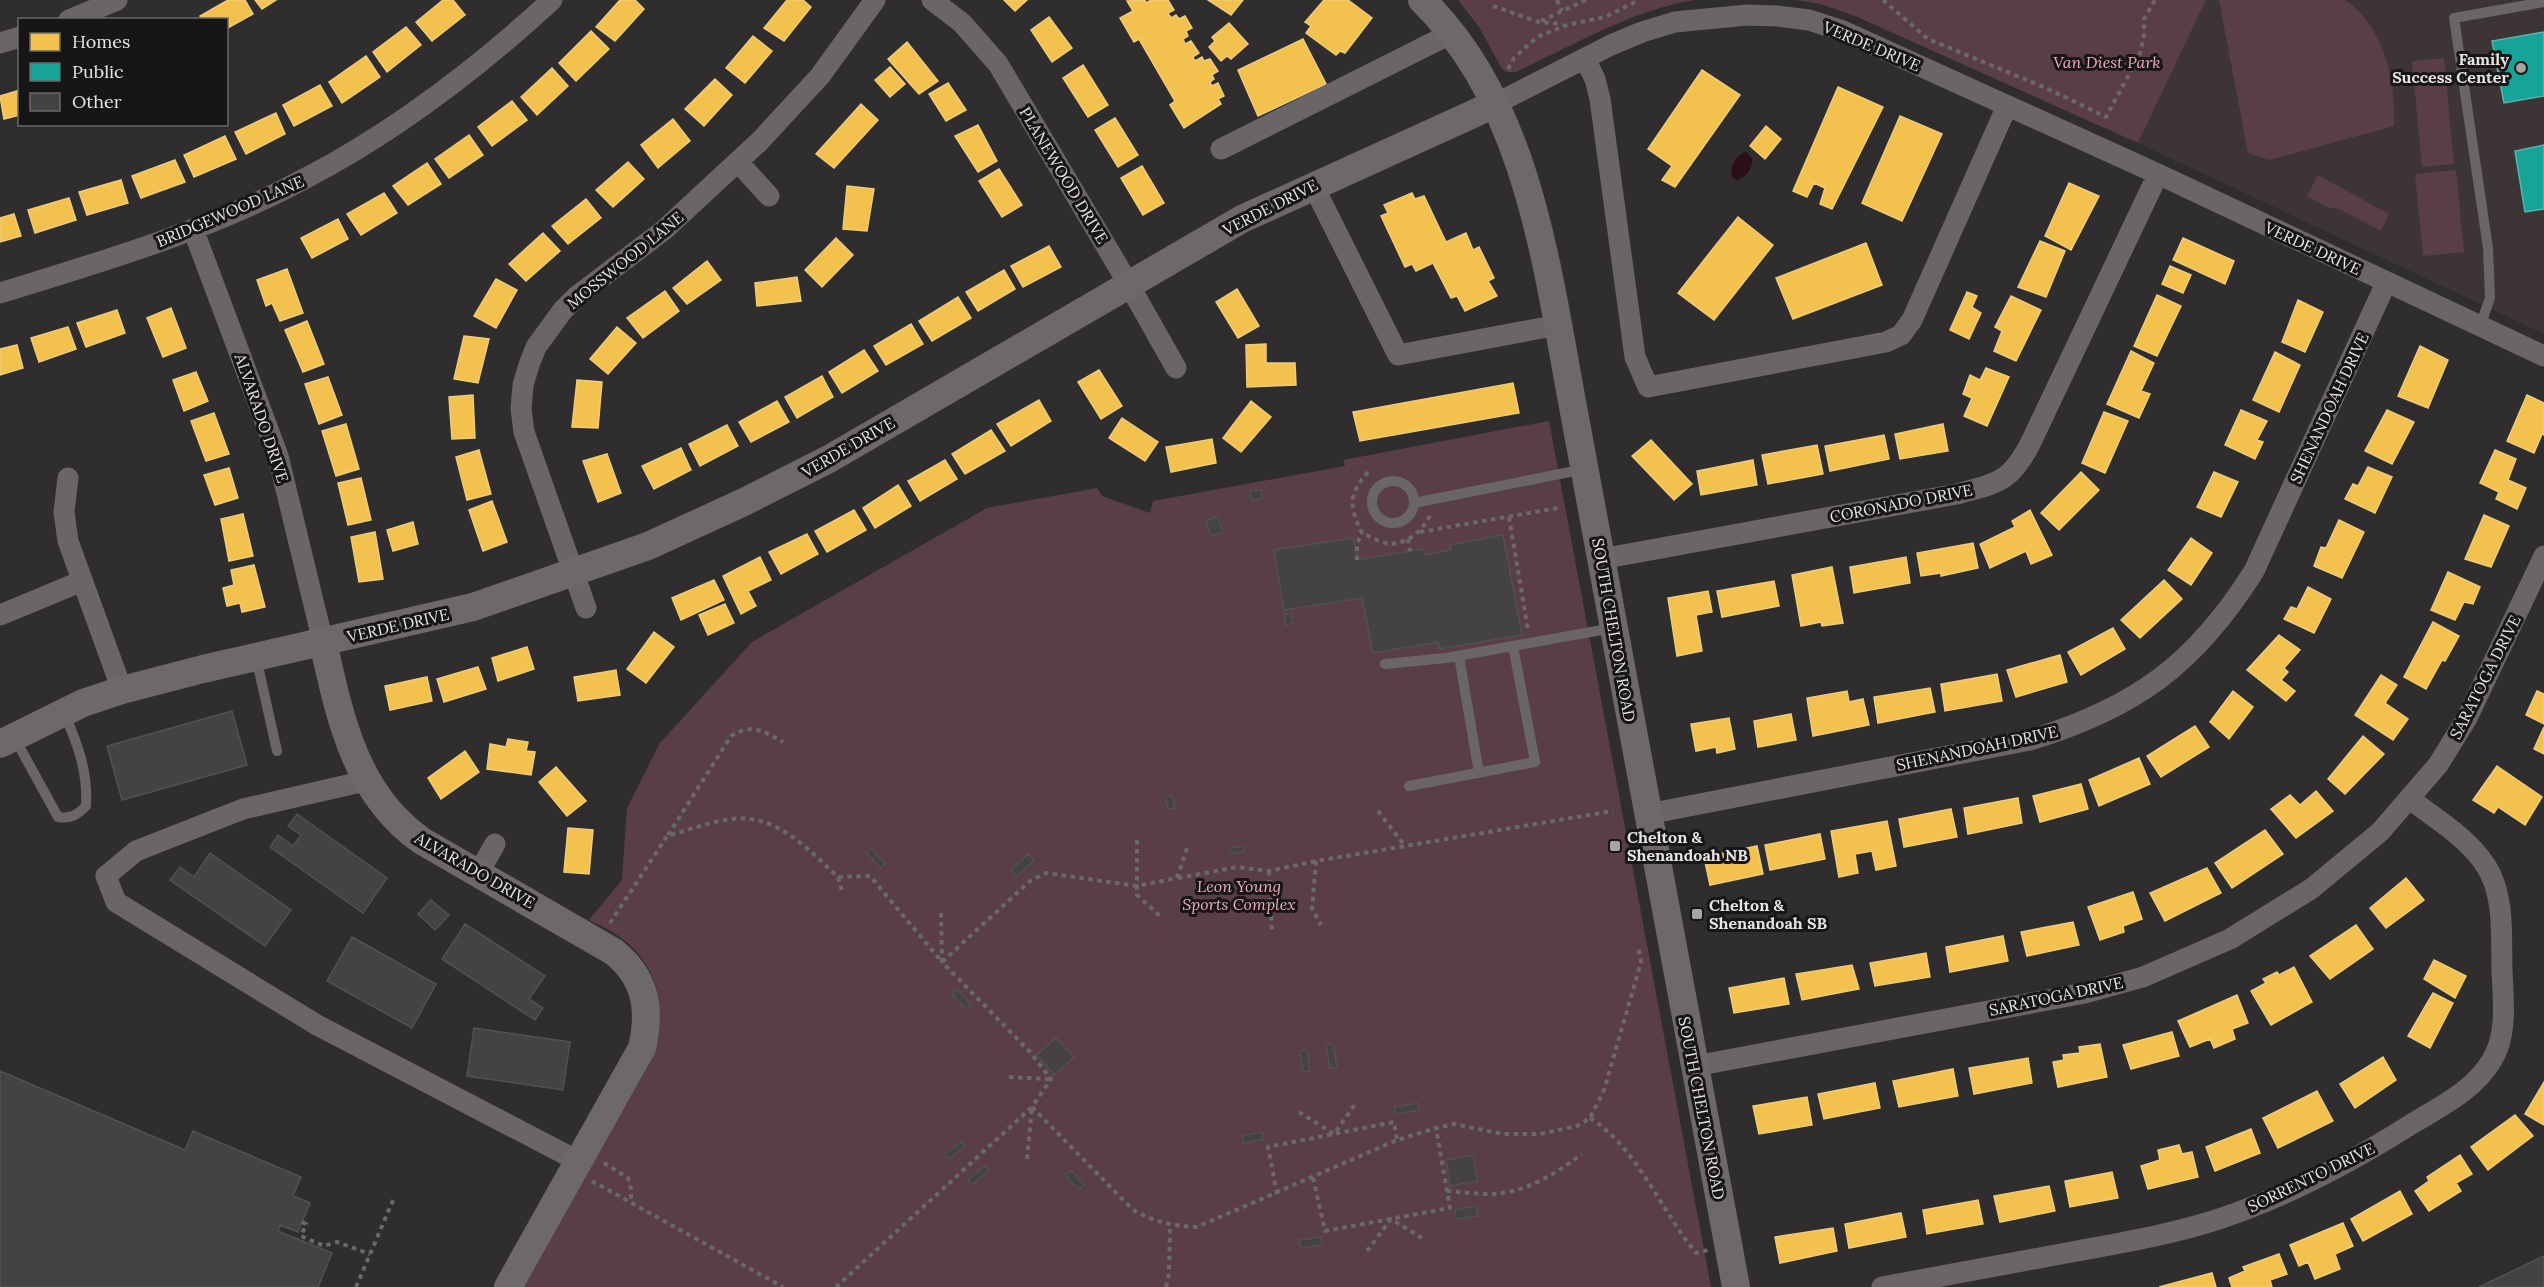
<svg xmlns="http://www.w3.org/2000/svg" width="2544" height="1287" font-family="Lora,serif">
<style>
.built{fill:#3d3435}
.green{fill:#593f45}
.water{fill:#2a0f16}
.homes{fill:#f2c14e;stroke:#efcc7b;stroke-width:1.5}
.public{fill:#17a398;stroke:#55b6af;stroke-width:1.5}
.building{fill:#444242;stroke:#525151;stroke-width:1.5}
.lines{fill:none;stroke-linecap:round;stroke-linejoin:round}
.path{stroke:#6b6869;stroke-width:4;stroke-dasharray:4.5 4.5;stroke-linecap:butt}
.lane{stroke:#6a6566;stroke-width:10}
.street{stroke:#6a6566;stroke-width:21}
.secondary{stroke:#6d686a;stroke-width:28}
.poi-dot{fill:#a7a4a4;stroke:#171515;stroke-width:2}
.labels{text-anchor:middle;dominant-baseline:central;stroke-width:6;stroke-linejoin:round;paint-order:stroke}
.street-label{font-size:16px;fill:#e7e4e4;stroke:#171515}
.poi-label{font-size:16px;font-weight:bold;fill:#e7e4e4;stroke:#171515;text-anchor:start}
.park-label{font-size:16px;font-style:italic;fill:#efacba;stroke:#171515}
</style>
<rect width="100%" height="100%" fill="#2f2d2e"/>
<path class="built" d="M2206,0h338v334l-406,-191z"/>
<path class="green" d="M1458,0h237c-63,10 -121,45 -179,72h-9l-5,-3 -23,-42z
M1797,0h409l-68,143 -283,-127 -35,-12z
M2219,0h126c40,27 51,82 49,126l-125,34 -21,-7z
M2444,58l10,106 -32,3 -10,-106z
M2456,170l8,82 -41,4 -8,-82z
M2318,175l71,39 -8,17 -42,-22 -12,-2 -20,-11z
M1549,421l162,866h-1188l123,-217c23,-45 19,-100 -25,-132 -10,-8 -22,-13 -32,-18l33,-40 5,-72 33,-65 92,-101 235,-134 110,-20 5,8 48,17 3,-12 192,-35 -2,-6z"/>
<path class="water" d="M1747,152l5,7c1,10 -6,19 -16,21l-4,-3c-3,-10 4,-23 15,-25z"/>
<path class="homes" d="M228,0h17l8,14 -27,15v-9h-24l-2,-4z
M255,0h21l-14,9z
M443,0h10l12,15 -33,26 -16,-19z
M620,0h15l9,9 -29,32 -19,-14z
M787,0h16l8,7 -27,34 -20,-13z
M1004,0h23l-12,11z
M1145,0l1,3 5,-3h17l6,10 -6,3 3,5 5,-3 3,4 6,-3 7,12 -6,3 2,5 -5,3 2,5 6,-3 8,12 -6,4 2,4 7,-4 2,4 6,-2 8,12 -6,4 2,4 -4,3 2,4 6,-3 6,13 -6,3 3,5 -37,24 -14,-23 5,-4 -36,-62 -5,3 -14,-24 13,-7 -6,-10z
M1208,0h35l-12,15z
M1324,0h24l24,18 -27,35 -5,-2 -4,4 -30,-22 5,-7 -6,-4z
M1049,17l23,31 -20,14 -21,-32z
M1229,23l19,21 -17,15 -4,-3 -6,5 -12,-14 6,-6 -3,-4z
M406,27l15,18 -34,27 -14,-20z
M591,31l18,18 -33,32 -17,-18z
M753,36l19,15 -27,32 -19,-15z
M1303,39l23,45 -68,32 -20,-46z
M907,42l31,39 -19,13 -31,-35z
M366,56l14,21 -38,26 -13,-21z
M1083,65l25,40 -20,12 -25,-39z
M890,67l15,17 -15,13 -15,-17z
M552,68l16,18 -31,29 -16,-18z
M1702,70l38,25 -65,92 -13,-7 10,-14 -24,-17z
M715,79l17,16 -28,31 -19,-17z
M948,83l18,27 -20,11 -17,-27z
M320,85l12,21 -38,20 -11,-21z
M1838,87l45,20 -51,102 -12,-5 5,-16 -11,-5 -7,14 -14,-6z
M20,90v25l-16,4 -4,-23z
M512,101l15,19 -35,26 -14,-19z
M861,104l17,16 -44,48 -18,-14z
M276,113l9,21 -39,20 -11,-22z
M1900,116l42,18 -40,87 -40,-18z
M1115,118l23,37 -20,12 -23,-37z
M673,119l17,22 -32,27 -17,-23z
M978,125l19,36 -19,11 -23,-36z
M1766,126l15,13 -16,20 -15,-13z
M469,135l14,20 -34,23 -14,-19z
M225,136l11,23 -42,18 -10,-22z
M175,160l10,22 -44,16 -9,-22z
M628,162l16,17 -31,28 -17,-17z
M427,163l14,21 -33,21 -15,-19z
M1142,166l22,37 -21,12 -22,-37z
M999,169l23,36 -20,12 -23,-36z
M121,180l7,23 -41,12 -8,-23z
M2069,183l30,13 -28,54 -26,-14z
M847,186l27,3 -7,42 -24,-2z
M384,193l13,20 -36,22 -14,-21z
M1412,193l3,6 9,-3 22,46 20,-9 7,17 6,-3 15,31 -6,3 9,15 -32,15 -8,-15 -6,2 -18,-35 -17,8 -4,-7 -7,3 -24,-51 7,-3 -4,-8z
M69,198l7,22 -41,13 -7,-23z
M586,199l15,19 -33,26 -16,-18z
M14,214l7,22 -21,6v-24z
M1738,217l35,28 -59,75 -36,-27z
M338,219l10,20 -36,19 -11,-20z
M543,233l17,18 -34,30 -17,-17z
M836,238l17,17 -31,32 -17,-17z
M2183,238l51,23 -9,23 -52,-24z
M2040,241l25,10 -19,46 -28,-10z
M1866,243l16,42 -89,34 -17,-41z
M1049,246l12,21 -38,20 -12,-21z
M707,261l14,19 -34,24 -14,-16z
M2170,266l21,9 -8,18 -21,-9z
M287,269l16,44 -23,8 -8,-18 -6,3 -9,-26z
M1004,270l11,19 -37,22 -12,-19z
M797,277l4,24 -44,5 -2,-23z
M496,279l21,11 -21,38 -22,-12z
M1237,289l22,37 -21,12 -22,-36z
M665,291l14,20 -36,27 -16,-20z
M1967,292l10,4 -5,11 9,6 -12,26 -19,-9z
M2157,295l24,11 -24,50 -23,-10z
M2011,296l30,14 -25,51 -22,-10 8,-20 -7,-4z
M958,297l13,21 -39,23 -13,-20z
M2298,300l25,12 -18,40 -23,-10z
M171,308l15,40 -23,9 -16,-39z
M117,310l8,23 -39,14 -9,-24z
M307,321l17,43 -21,8 -18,-42z
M911,324l12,20 -37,21 -12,-19z
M68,327l8,22 -37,13 -8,-24z
M617,327l19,16 -28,31 -18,-15z
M464,336l25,3 -11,44 -24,-4z
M1266,344v19h29l1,22 -49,2 -1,-42z
M17,345l6,23 -23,7v-26z
M2420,346l28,14 -20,48 -30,-12z
M864,350l14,21 -36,22 -13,-21z
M2131,351l23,12 -13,28 9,3 -11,24 -32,-14z
M2275,352l25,13 -21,47 -26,-12z
M1986,368l23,9 -22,49 -23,-10 8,-18 -9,-4 7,-19 10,5z
M1099,370l23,36 -21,13 -23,-37z
M196,372l12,29 -24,10 -11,-31z
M822,376l11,21 -36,21 -12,-21z
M328,377l14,38 -23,9 -14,-40z
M577,380l25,2 -4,46 -26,-1z
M1513,383l6,30 -159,28 -7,-29z
M473,395l2,43 -23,1 -3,-42z
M2527,395l17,8v32l-2,-1 -8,19 -27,-12z
M1039,400l12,21 -40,25 -14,-22z
M777,401l12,21 -38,20 -12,-20z
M1251,401l20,16 -30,35 -18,-14z
M2241,410l26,11 -10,19 6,2 -8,17 -30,-14z
M2387,410l27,12 -22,42 -27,-13z
M2104,412l24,9 -23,52 -23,-10z
M214,413l15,41 -23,7 -15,-40z
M1122,418l36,24 -13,19 -36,-23z
M346,424l13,45 -23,7 -14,-45z
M1943,424l5,27 -48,8 -5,-25z
M727,425l11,21 -38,20 -11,-22z
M991,430l14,21 -40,23 -13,-20z
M1884,435l5,24 -59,12 -5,-25z
M1212,439l4,24 -45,9 -5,-25z
M1651,440l41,44 -18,16 -42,-44z
M1817,445l6,29 -55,10 -6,-29z
M681,448l10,22 -37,19 -12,-23z
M479,450l12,44 -24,6 -11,-43z
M2495,450l21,9 -8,21 18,8 -9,21 -21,-10 3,-7 -19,-9z
M607,454l14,39 -23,9 -15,-41z
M945,460l12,19 -37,22 -12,-20z
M1753,460l4,25 -56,10 -4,-24z
M2368,467l24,10 -17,36 -30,-14 8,-15 5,2z
M229,468l9,30 -23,7 -11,-30z
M2081,472l18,18 -40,40 -18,-17z
M2214,472l24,10 -17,35 -24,-10z
M361,478l10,42 -23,5 -10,-42z
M898,485l13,21 -36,22 -12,-20z
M492,501l15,41 -24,9 -14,-41z
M854,510l12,20 -39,22 -12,-21z
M2030,510l22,45 -21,9 -5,-13 -36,17 -10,-24 35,-17 -3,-6z
M243,514l10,42 -24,5 -8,-42z
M2484,515l25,11 -18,41 -26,-8z
M2339,520l25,12 -22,46 -28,-12 7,-19 5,1z
M413,522l5,22 -25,7 -6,-21z
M375,532l8,47 -24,3 -8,-45z
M807,534l11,20 -37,20 -12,-22z
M2191,538l21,15 -21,32 -23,-15z
M1973,543l5,25 -37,8v-3l-20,3 -4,-23z
M760,557l11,23 -23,11 8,15 -15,8 -18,-38z
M1906,557l4,26 -56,10 -4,-26z
M254,565l11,42 -23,5 -2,-9 -13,3 -4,-18 11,-3 -3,-15z
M1832,567l11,56 -21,3 -1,-4 -20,4 -9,-51z
M2448,572l32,15 -7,17 -9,-2 -9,18 -24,-10z
M714,580l10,20 -43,20 -9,-22z
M2164,580l18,19 -42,39 -19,-18z
M1774,581l5,25 -57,11 -5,-26z
M2308,587l23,12 -17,34 -30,-14 7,-12 6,2z
M1708,591l4,21 -16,3 6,36 -25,5 -9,-58z
M725,604l9,19 -26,12 -9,-20z
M2433,622l26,14 -14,25 -3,-1 -16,29 -22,-12z
M2113,628l12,21 -44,26 -13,-23z
M654,632l20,15 -28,36 -19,-14z
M2279,635l21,15 -16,18 4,4 -7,8 14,11 -9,10 -39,-31z
M527,647l7,22 -36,12 -6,-23z
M2060,655l7,27 -51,15 -9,-27z
M478,667l8,22 -42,13 -7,-23z
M616,670l4,25 -42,6 -4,-24z
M1997,674l5,27 -57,10 -4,-27z
M2381,675l16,10 -12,18 23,16 -15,21 -38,-25z
M427,677l5,24 -42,9 -5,-24z
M1930,688l5,24 -57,11 -4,-26z
M1847,691l2,11 14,-3 6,26 -56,11 -6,-38z
M2233,691l20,16 -24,32 -19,-17z
M2537,691l7,3v30l-18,-9z
M1791,714l5,26 -38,7 -4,-26z
M1729,718l6,31 -18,4 -1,-6 -20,4 -5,-27z
M2195,726l14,21 -48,30 -14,-21z
M2544,727v27l-10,-5z
M2363,736l21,18 -39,40 -17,-15z
M508,739l20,3 -2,9 9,1 -4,23 -44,-6 3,-25 16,3z
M465,751l14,21 -38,27 -13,-21z
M2139,758l11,26 -51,22 -10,-26z
M2497,766l45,31 -17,28 -27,-18 -4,6 -21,-13z
M556,767l30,34 -19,15 -28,-34z
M2081,784l7,25 -48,13 -7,-26z
M2316,791l17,20 -37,27 -25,-29 19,-14 10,10z
M2018,798l4,25 -54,11 -4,-26z
M1951,809l6,28 -53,10 -5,-28z
M1887,821l9,45 -20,4 -4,-19 -17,3 3,19 -19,4 -8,-46z
M568,828l25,2 -4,44 -25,-2z
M2265,830l18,24 -51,34 -17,-25z
M1820,834l5,25 -55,11 -5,-25z
M1757,846l6,28 -53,11 -6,-28z
M2207,868l14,25 -56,28 -15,-28z
M2406,878l18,22 -38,28 -16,-20z
M2133,892l9,27 -19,7 1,6 -24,8 -12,-33z
M2073,922l6,23 -52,11 -6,-24z
M2356,925l17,24 -43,30 -20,-23z
M2003,936l5,25 -58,11 -4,-25z
M1926,953l4,24 -55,9 -5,-23z
M2434,960l32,16 -11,22 -31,-19z
M1852,965l7,24 -57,11 -6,-26z
M2294,967l18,35 -41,23 -20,-34 15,-8 -3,-4 14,-7 2,3z
M1784,978l5,26 -55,9 -5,-25z
M2433,993l20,10 -23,45 -22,-12z
M2237,995l11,28 -16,6 3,10 -21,9 -4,-9 -20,8 -12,-26z
M2172,1032l7,24 -48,13 -8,-24z
M2100,1044l7,33 -49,10 -5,-25 11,-2 -1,-5 17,-2 -1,-6z
M2383,1057l13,23 -41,28 -15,-24z
M2028,1058l4,25 -58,11 -5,-26z
M1953,1069l5,27 -59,11 -6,-26z
M2544,1082v43l-19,-11z
M1875,1083l5,25 -56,11 -6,-25z
M2317,1091l16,30 -55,27 -15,-30z
M1807,1097l5,28 -53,9 -6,-28z
M2515,1115l18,21 -45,34 -17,-23z
M2251,1129l9,24 -45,18 -9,-24z
M2179,1145l3,9 10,-2 6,25 -50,12 -7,-23 19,-6 -2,-10z
M2460,1155l12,19 -16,9 5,8 -32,20 -14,-20 14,-10 -2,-4z
M2112,1172l6,26 -48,9 -5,-26z
M2049,1186l6,25 -55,11 -6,-26z
M2400,1191l12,23 -49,27 -12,-22z
M1978,1200l5,24 -56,10 -4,-24z
M1901,1213l5,24 -57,11 -4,-24z
M2343,1223l10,23 -18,8 5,15 -25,10 -7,-17 -9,4 -9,-21z
M1833,1228l4,23 -57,12 -5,-26z
M2279,1254l8,20 -17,6 2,7h-40l-3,-9 16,-7 -2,-4z
M2212,1273l4,14h-57z"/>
<path class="public" d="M2544,32v64l-40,7 -12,-62z
M2544,145v64l-19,3 -10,-61z"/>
<path class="building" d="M1261,490l2,8 -12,2 -1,-9z
M1218,517l5,15 -12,4 -5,-16z
M1503,535l19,100 -82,14 -2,-7 -65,11 -11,-55 -78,12 -10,-60 79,-12 4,22 66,-11 2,6 26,-5 -1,-5z
M1291,613l2,10 -7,2 -2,-10z
M232,711l15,54 -125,35 -15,-54z
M1172,795l3,13 -7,1 -3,-12z
M297,814l90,64 -24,35 -93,-66 8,-12 15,11 8,-11 -13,-9z
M1243,846l1,6 -13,1 -1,-5z
M871,848l14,16 -5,4 -14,-16z
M210,853l81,57 -26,36 -95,-66 10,-13 14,10z
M1028,854l6,6 -17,16 -6,-6z
M431,900l18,15 -14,15 -17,-16z
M465,924l80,52 -16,23 14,9 -8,12 -93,-61z
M352,937l84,47 -24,44 -85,-47z
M957,989l14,16 -5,4 -14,-15z
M474,1028l96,14 -7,48 -96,-14z
M1056,1038l18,19 -19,18 -18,-20z
M1333,1044l4,23 -7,1 -4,-23z
M1307,1050l3,21 -7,1 -3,-21z
M0,1071l185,79 8,-19 108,46 -8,19 17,7 -8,19 -4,10 -18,-7 -2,6 54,22 -14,34h-318z
M1418,1103l1,7 -23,4 -1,-7z
M1262,1132l2,7 -21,4 -1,-7z
M961,1141l4,5 -16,13 -4,-5z
M1473,1155l4,26 -27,5 -4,-26z
M985,1165l4,5 -17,15 -4,-5z
M1071,1170l13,15 -6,5 -13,-15z
M1476,1206l2,10 -22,3 -1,-9z
M1321,1237l1,8 -21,3 -2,-8z
M2544,1256v31h-65z"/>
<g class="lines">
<path class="path" d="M1557,0l5,11
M1883,0l45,39 118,49 60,29 34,-63 4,-19v-16l11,-19
M1493,6l46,16 24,2
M1541,21l45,-21
M1508,69l6,-11 23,-21 30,-12 38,-8 34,-17
M1368,472c-20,23 -19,34 -6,61 7,3 19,10 27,11 19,0 35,-14 42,-31
M1509,517l19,113
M1420,532l138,-24
M1408,539l2,12
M1357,560v-16l5,-11
M1378,811l27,35
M668,835l63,-99c21,-13 32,-5 52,6
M1137,840v55l24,22
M1316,861l-4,47 9,17
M1269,871l3,62
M838,877l4,14
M1178,878l59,-11 32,4 47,-10 297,-50
M941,913l1,49 88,90 21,27 -19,28 100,102c21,13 41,17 65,18l200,-87 39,-12 18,-4 49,10h37l37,-8 13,-8 14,-28 37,-128 -3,-16
M610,923l57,-87c21,-6 43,-14 64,-17 45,-6 77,30 107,58l32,-1 72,86 88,-81 16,-8 91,13 40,-8 10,-30
M1009,1077l41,2
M1299,1112l35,22 22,-31
M1590,1118c48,31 70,91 106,135l12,-3
M1027,1159l5,-52
M604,1163l24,15 3,11v14
M1313,1178l12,53 125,-23 -14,-80
M592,1181l191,106
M1447,1191c14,1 28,3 42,3 35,0 66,-20 93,-40
M1277,1194l-9,-47 126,-25 3,18
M302,1222l4,2 -5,12 23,10 13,-4 33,12
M1367,1251l24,-32 31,19
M356,1287l38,-89
M836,1287l196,-180
M1166,1287l3,-13 1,-49"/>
<path class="lane" d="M2480,326l10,-28 -2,-50 -34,-230 90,-16
M1372 502a21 21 0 1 1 42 0a21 21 0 1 1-42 0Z
M1414,503l171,-34
M1459,656l20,117
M256,657l21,94
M1385,664l61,-6 167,-30
M14,737l44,80c13,2 19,-2 28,-11 2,-34 -8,-61 -21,-91
M1409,786l126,-24 -22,-116"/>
<path class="street" d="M932,0l30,23 36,41 130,219 48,85
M69,20l48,-20
M0,43l20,-6
M1585,59l10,20 5,20 35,258 13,30 238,-45 15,-7 11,-15 95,-214
M1495,104l116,-59 31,-13 33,-10 72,-7 30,1 32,4 34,11 315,143 386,182
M1221,149l231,-116
M738,162l31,34
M1313,185l85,170 160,-30
M193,229l85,227 45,186
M0,293c104,-32 210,-63 306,-115 90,-47 172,-110 246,-178
M68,478l-4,34 4,29 54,149
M1601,559l356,-65c41,-11 54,-12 74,-52l127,-268
M586,608l-62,-176 -3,-23 2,-24 6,-20 7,-18 27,-37 14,-14 87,-66 96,-89 60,-65 55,-76
M0,615l82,-34
M365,781l-122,28 -107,42 -30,25 10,26 201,123 261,136
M1648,814l382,-74c105,-32 165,-75 224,-169l132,-288
M479,872l16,-28
M1695,1066l390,-73 58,-16 87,-38 81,-50 69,-57 58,-67 29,-47 77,-162
M1882,1287c65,-12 130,-24 195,-36 48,-9 96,-17 142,-32 67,-22 131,-56 191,-94 29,-18 64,-34 82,-65 16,-26 11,-61 10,-90 -1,-33 3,-75 -16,-104 -18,-28 -50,-47 -76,-67"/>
<path class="secondary" d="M1422,0c104,101 124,260 149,396 19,99 37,198 55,297 36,198 72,396 110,594
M323,642c17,76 32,152 99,199l192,111c32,26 37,57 28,96l-134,239
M0,744l83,-41 39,-13 81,-21 270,-62 175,-61 96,-44 85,-43 413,-240 253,-115"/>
</g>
<g class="poi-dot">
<circle cx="2521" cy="68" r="6"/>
<rect x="1609" y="840" width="12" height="12" rx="3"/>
<rect x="1691" y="908" width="12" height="12" rx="3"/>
</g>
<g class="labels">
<g class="street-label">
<text transform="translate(1872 46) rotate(23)">VERDE DRIVE</text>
<text transform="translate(1064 175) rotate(59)">PLANEWOOD DRIVE</text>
<text transform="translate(1270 207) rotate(-27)">VERDE DRIVE</text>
<text transform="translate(230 211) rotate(-23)">BRIDGEWOOD LANE</text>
<text transform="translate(2313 248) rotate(25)">VERDE DRIVE</text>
<text transform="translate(625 260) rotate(-39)">MOSSWOOD LANE</text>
<text transform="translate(2329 408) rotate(-65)">SHENANDOAH DRIVE</text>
<text transform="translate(262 418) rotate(71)">ALVARADO DRIVE</text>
<text transform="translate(848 447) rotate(-30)">VERDE DRIVE</text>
<text transform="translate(1901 503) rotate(-11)">CORONADO DRIVE</text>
<text transform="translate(398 625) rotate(-13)">VERDE DRIVE</text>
<text transform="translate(1614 630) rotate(80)">SOUTH CHELTON ROAD</text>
<text transform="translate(2485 677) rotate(-63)">SARATOGA DRIVE</text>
<text transform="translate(1977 748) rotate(-12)">SHENANDOAH DRIVE</text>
<text transform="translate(475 870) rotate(30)">ALVARADO DRIVE</text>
<text transform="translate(2056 996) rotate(-12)">SARATOGA DRIVE</text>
<text transform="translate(1702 1108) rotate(79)">SOUTH CHELTON ROAD</text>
<text transform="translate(2311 1177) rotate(-26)">SORRENTO DRIVE</text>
</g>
<g class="poi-label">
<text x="2509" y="59" text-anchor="end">Family<tspan x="2509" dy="18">Success Center</tspan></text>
<text x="1627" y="837">Chelton &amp;<tspan x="1627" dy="18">Shenandoah NB</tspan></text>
<text x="1709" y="905">Chelton &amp;<tspan x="1709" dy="18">Shenandoah SB</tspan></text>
</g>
<g class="park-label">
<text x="2107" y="62">Van Diest Park</text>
<text x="1239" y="886">Leon Young<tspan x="1239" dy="18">Sports Complex</tspan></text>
</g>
</g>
<rect x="18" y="18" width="210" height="108" fill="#171515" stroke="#6a6868" stroke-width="1.5"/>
<rect x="30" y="33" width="30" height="18" fill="#f2c14e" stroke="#6a6868" stroke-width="1.5"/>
<text x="72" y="48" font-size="18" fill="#e7e4e4">Homes</text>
<rect x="30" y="63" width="30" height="18" fill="#17a398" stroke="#6a6868" stroke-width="1.5"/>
<text x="72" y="78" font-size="18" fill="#e7e4e4">Public</text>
<rect x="30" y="93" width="30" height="18" fill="#444242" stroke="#6a6868" stroke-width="1.5"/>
<text x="72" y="108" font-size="18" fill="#e7e4e4">Other</text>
</svg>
